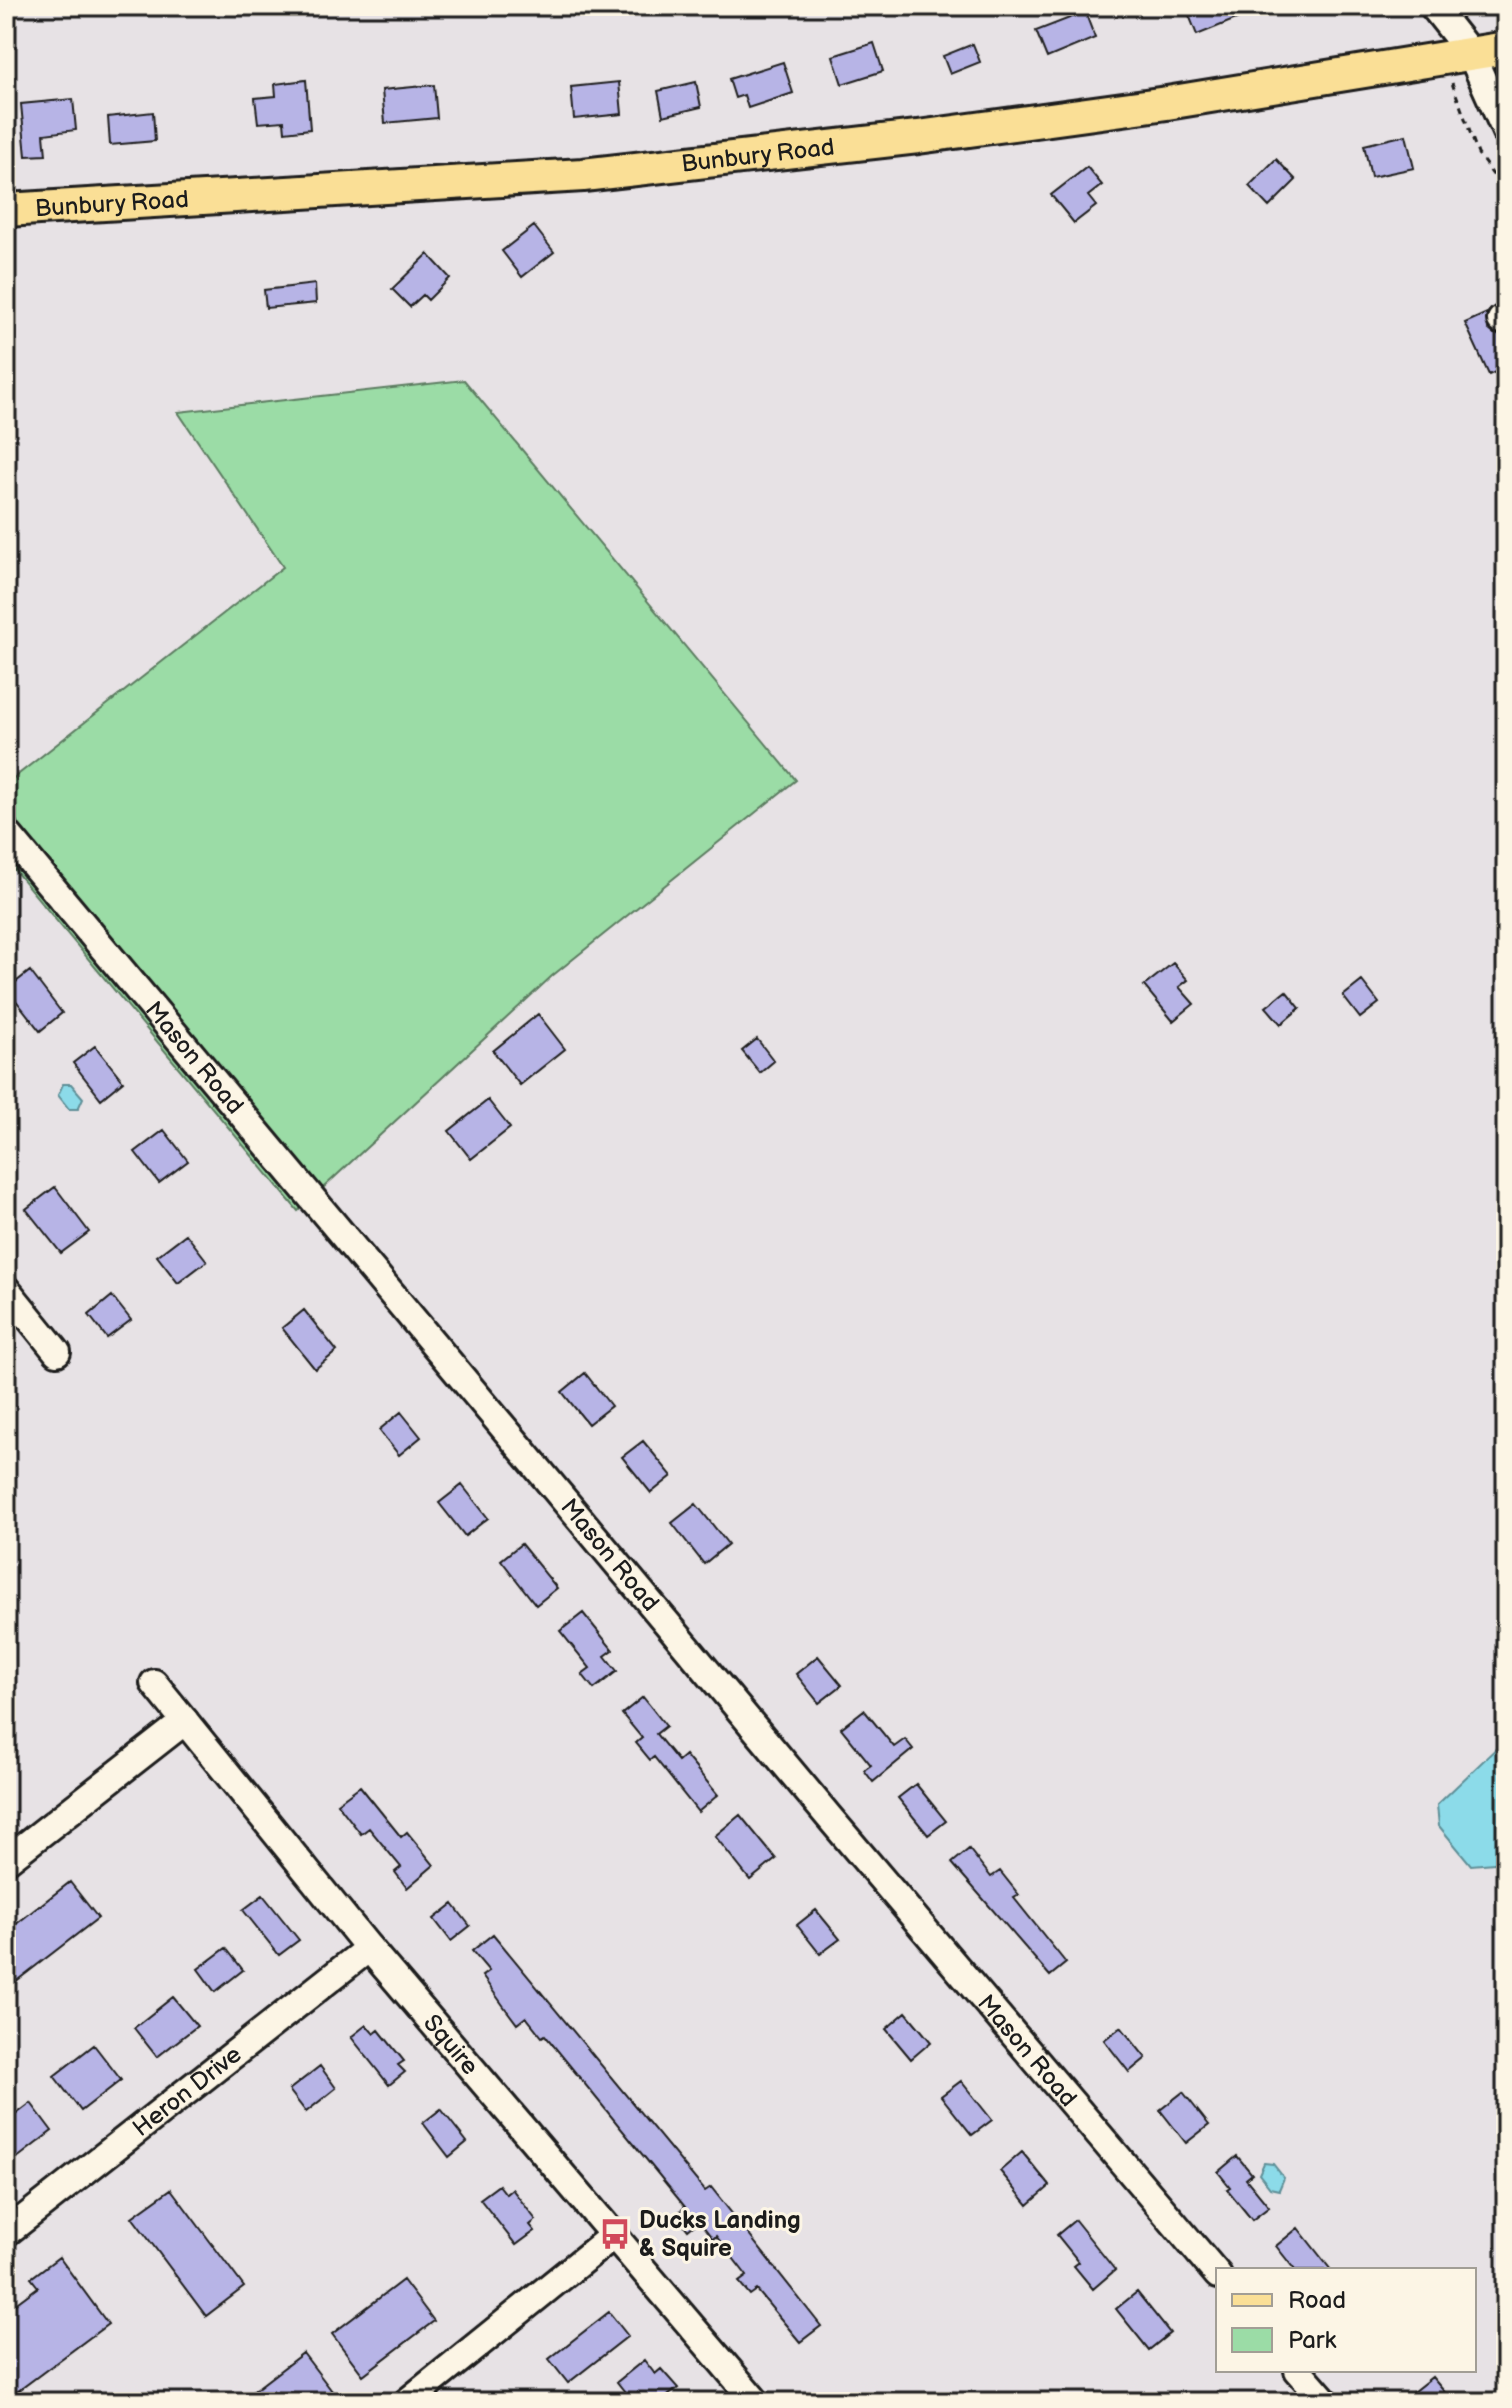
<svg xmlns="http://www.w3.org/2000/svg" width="1512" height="2408" font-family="'Balsamiq Sans',sans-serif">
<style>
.green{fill:#9bdca6;stroke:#5c7c61;stroke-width:2}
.water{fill:#8cdbe9;stroke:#5f8f97;stroke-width:2}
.building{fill:#b7b4e6;stroke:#1c1c1c;stroke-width:2}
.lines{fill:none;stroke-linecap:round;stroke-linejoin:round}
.minor-casing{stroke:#1c1c1c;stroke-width:32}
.major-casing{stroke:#1c1c1c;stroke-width:38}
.path{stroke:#1c1c1c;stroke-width:3;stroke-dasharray:6 6;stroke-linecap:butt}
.minor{stroke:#fcf5e5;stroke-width:26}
.major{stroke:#fadf96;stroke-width:32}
.labels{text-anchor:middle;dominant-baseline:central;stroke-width:6;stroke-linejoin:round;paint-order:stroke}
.street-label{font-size:24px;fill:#1c1c1c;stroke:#fcf5e5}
.poi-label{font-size:24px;font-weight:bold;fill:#1c1c1c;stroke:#fcf5e5;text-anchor:start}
</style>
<rect width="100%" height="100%" fill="#e7e2e5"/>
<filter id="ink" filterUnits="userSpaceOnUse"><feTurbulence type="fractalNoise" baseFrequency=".0125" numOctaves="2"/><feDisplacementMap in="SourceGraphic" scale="16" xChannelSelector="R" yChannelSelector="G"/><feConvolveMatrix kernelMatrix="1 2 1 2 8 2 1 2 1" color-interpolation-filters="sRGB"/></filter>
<g filter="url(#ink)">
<path class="green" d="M464,380l332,400 -244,196 -254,235 -292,-351v-76l277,-217 -105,-155z"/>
<path class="water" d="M63,1084h8l12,14 -5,11h-9l-11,-14z
M1506,1739v123l-35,3 -32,-39 -2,-21z
M1264,2163l9,1 11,14 -5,12 -9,-2 -11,-14z"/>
<path class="building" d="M1197,6h71l-71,29 -10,-25z
M1085,12l10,26 -48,20 -11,-27z
M874,43l9,28 -41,13 -9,-28z
M973,44l7,18 -30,12 -7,-18z
M783,62l10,31 -45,15 -4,-13 -9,3 -6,-19z
M306,80l4,49 -25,3 -1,-11 -26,2 -3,-25 21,-2 -1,-12z
M619,82l3,32 -48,5 -3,-32z
M696,82l5,25 -38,9 -5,-25z
M434,85l3,33 -52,5 -3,-33z
M73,99l3,31 -32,4 2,21 -20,1 -5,-52z
M153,112l2,29 -45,4 -2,-28z
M1406,135l8,33 -43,9 -7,-32z
M1276,159l20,21 -27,27 -20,-21z
M1087,167l15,18 -14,11 8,10 -22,17 -23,-28z
M534,226l20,26 -32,25 -20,-26z
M428,254l22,24 -22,22 -5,-5 -13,12 -18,-18z
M315,284l1,19 -50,5 -2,-18z
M1487,313l1,16 6,5 12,1v32l-17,8 -24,-52z
M1173,963l15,17 -9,7 15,17 -21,17 -29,-35z
M30,971l32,42 -22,18 -33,-42z
M1362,981l17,22 -19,15 -17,-22z
M1286,991l14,17 -19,16 -15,-17z
M538,1014l27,35 -45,36 -27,-34z
M757,1039l17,22 -14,12 -18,-22z
M95,1046l28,35 -22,18 -28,-36z
M488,1100l22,28 -39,31 -22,-28z
M164,1130l24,31 -29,22 -24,-31z
M55,1187l34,45 -28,21 -35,-44z
M186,1234l21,27 -29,22 -21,-27z
M112,1296l19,24 -24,18 -18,-23z
M304,1310l33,41 -22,18 -33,-41z
M585,1373l26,33 -23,18 -26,-32z
M401,1412l20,25 -22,18 -20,-25z
M643,1441l29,35 -21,17 -29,-36z
M462,1485l26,33 -23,18 -26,-33z
M696,1504l32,40 -24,20 -32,-41z
M521,1544l36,44 -21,17 -35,-45z
M583,1613l30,37 -8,6 12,15 -23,18 -12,-15 8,-6 -30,-37z
M818,1656l24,29 -23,18 -23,-29z
M643,1697l23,29 -10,8 22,27 7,-6 33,40 -20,17 -44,-55 -4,3 -14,-17 6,-5 -20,-24z
M864,1710l30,37 11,-8 8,10 -40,33 -9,-12 7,-5 -30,-37z
M916,1784l30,37 -18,14 -30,-37z
M360,1786l41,51 6,-5 27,33 -27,23 -12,-16 6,-5 -32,-39 -8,6 -24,-31z
M740,1815l36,44 -26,21 -35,-44z
M969,1849l22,28 9,-6 19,24 -5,3 52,65 -16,13 -98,-113z
M70,1882l28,36 -92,71v-57z
M263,1895l36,45 -20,15 -36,-45z
M453,1904l17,22 -19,15 -17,-22z
M816,1910l24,29 -20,15 -23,-29z
M493,1934l212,257 6,-4 110,139 -21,16 -43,-52 -7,5 -11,-13 8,-6 -31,-40 -3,3 -14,-18 -11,9 -12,-15 9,-8 -140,-172 -3,2 -16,-20 -9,7 -12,-16 -23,-32 7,-5 -17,-20z
M226,1948l17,22 -28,22 -17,-23z
M173,1997l24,29 -40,31 -23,-29z
M906,2012l25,30 -20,17 -25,-30z
M366,2025l8,9 5,-4 25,31 -6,4 7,7 -16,13 -38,-48z
M1121,2027l25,31 -17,14 -25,-32z
M94,2045l27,35 -40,31 -27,-35z
M320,2066l16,22 -30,24 -17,-22z
M961,2081l31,39 -20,15 -31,-39z
M1183,2092l26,33 -23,18 -26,-33z
M31,2103l21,28 -40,31 -6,-7v-33z
M441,2109l26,33 -18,15 -26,-34z
M1022,2152l28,34 -22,19 -28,-34z
M1237,2156l15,18 -6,5 23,28 -17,13 -25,-31 3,-2 -12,-15z
M499,2185l7,9 6,-5 24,31 -6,5 5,6 -19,14 -36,-46z
M171,2189l73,98 -38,29 -74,-99z
M1075,2220l40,50 -22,19 -19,-23 5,-4 -22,-27z
M1298,2228l33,42h-36l-19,-24z
M59,2257l49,67 -102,76v-89l32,-24 -7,-9z
M403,2280l31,41 -71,54 -31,-41z
M1137,2292l33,41 -21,17 -33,-41z
M609,2312l19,24 -60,47 -19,-24z
M303,2353l29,38 -14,11h-79z
M644,2360l11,14 6,-5 17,19 -18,14h-27l-16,-20z
M1432,2377l21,25h-32l-8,-10z"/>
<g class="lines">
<defs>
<g id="minor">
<path d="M1433,6l38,48 35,78"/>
<path d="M1501,320l5,-3"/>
<path id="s1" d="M6,832l823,985 389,458"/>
<path d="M6,1289l51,63"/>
<path id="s2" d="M154,1683l215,265 387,454"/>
<path d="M6,1861l179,-140"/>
<path id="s3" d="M6,2233l363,-285"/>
<path d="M1298,2370l28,32"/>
<path d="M407,2402l208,-168"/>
</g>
<g id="major">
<path id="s4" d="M6,210l577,-35 335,-38 249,-34 339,-55"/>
</g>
</defs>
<use href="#minor" class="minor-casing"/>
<use href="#major" class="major-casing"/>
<path class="path" d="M1452,83l26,71 28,39"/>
<use href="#minor" class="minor"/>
<use href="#major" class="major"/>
</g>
</g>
<defs>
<symbol id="bus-bare" viewBox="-9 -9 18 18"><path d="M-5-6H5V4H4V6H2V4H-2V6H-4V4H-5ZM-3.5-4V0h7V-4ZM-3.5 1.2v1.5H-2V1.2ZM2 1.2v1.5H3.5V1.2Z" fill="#d1495b" stroke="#fcf5e5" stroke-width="2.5" paint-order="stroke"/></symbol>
</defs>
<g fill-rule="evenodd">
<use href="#bus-bare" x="593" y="2212" width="44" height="44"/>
</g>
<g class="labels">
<g class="street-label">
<text stroke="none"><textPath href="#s4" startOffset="754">Bunbury Road</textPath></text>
<text stroke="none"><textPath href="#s4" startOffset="106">Bunbury Road</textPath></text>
<text stroke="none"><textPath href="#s1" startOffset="294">Mason Road</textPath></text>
<text stroke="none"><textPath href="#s1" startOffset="942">Mason Road</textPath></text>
<text stroke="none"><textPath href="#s2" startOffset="468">Squire</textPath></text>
<text stroke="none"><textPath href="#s1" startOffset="1590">Mason Road</textPath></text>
<text stroke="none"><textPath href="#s3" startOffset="230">Heron Drive</textPath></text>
</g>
<g class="poi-label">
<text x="639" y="2220">Ducks Landing<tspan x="639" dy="28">&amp; Squire</tspan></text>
</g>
</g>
<rect width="1512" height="2408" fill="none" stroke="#fcf5e5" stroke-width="32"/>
<rect x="16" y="16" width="1480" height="2376" fill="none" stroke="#1c1c1c" stroke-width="3" filter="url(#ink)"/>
<rect x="1216" y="2268" width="260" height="104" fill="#fcf5e5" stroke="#a29e95" stroke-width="2"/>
<rect x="1232" y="2294" width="40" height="12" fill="#fadf96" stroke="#a29e95" stroke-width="2"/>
<text x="1288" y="2308" font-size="24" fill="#1c1c1c">Road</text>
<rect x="1232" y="2328" width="40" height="24" fill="#9bdca6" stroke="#a29e95" stroke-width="2"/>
<text x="1288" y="2348" font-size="24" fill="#1c1c1c">Park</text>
</svg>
